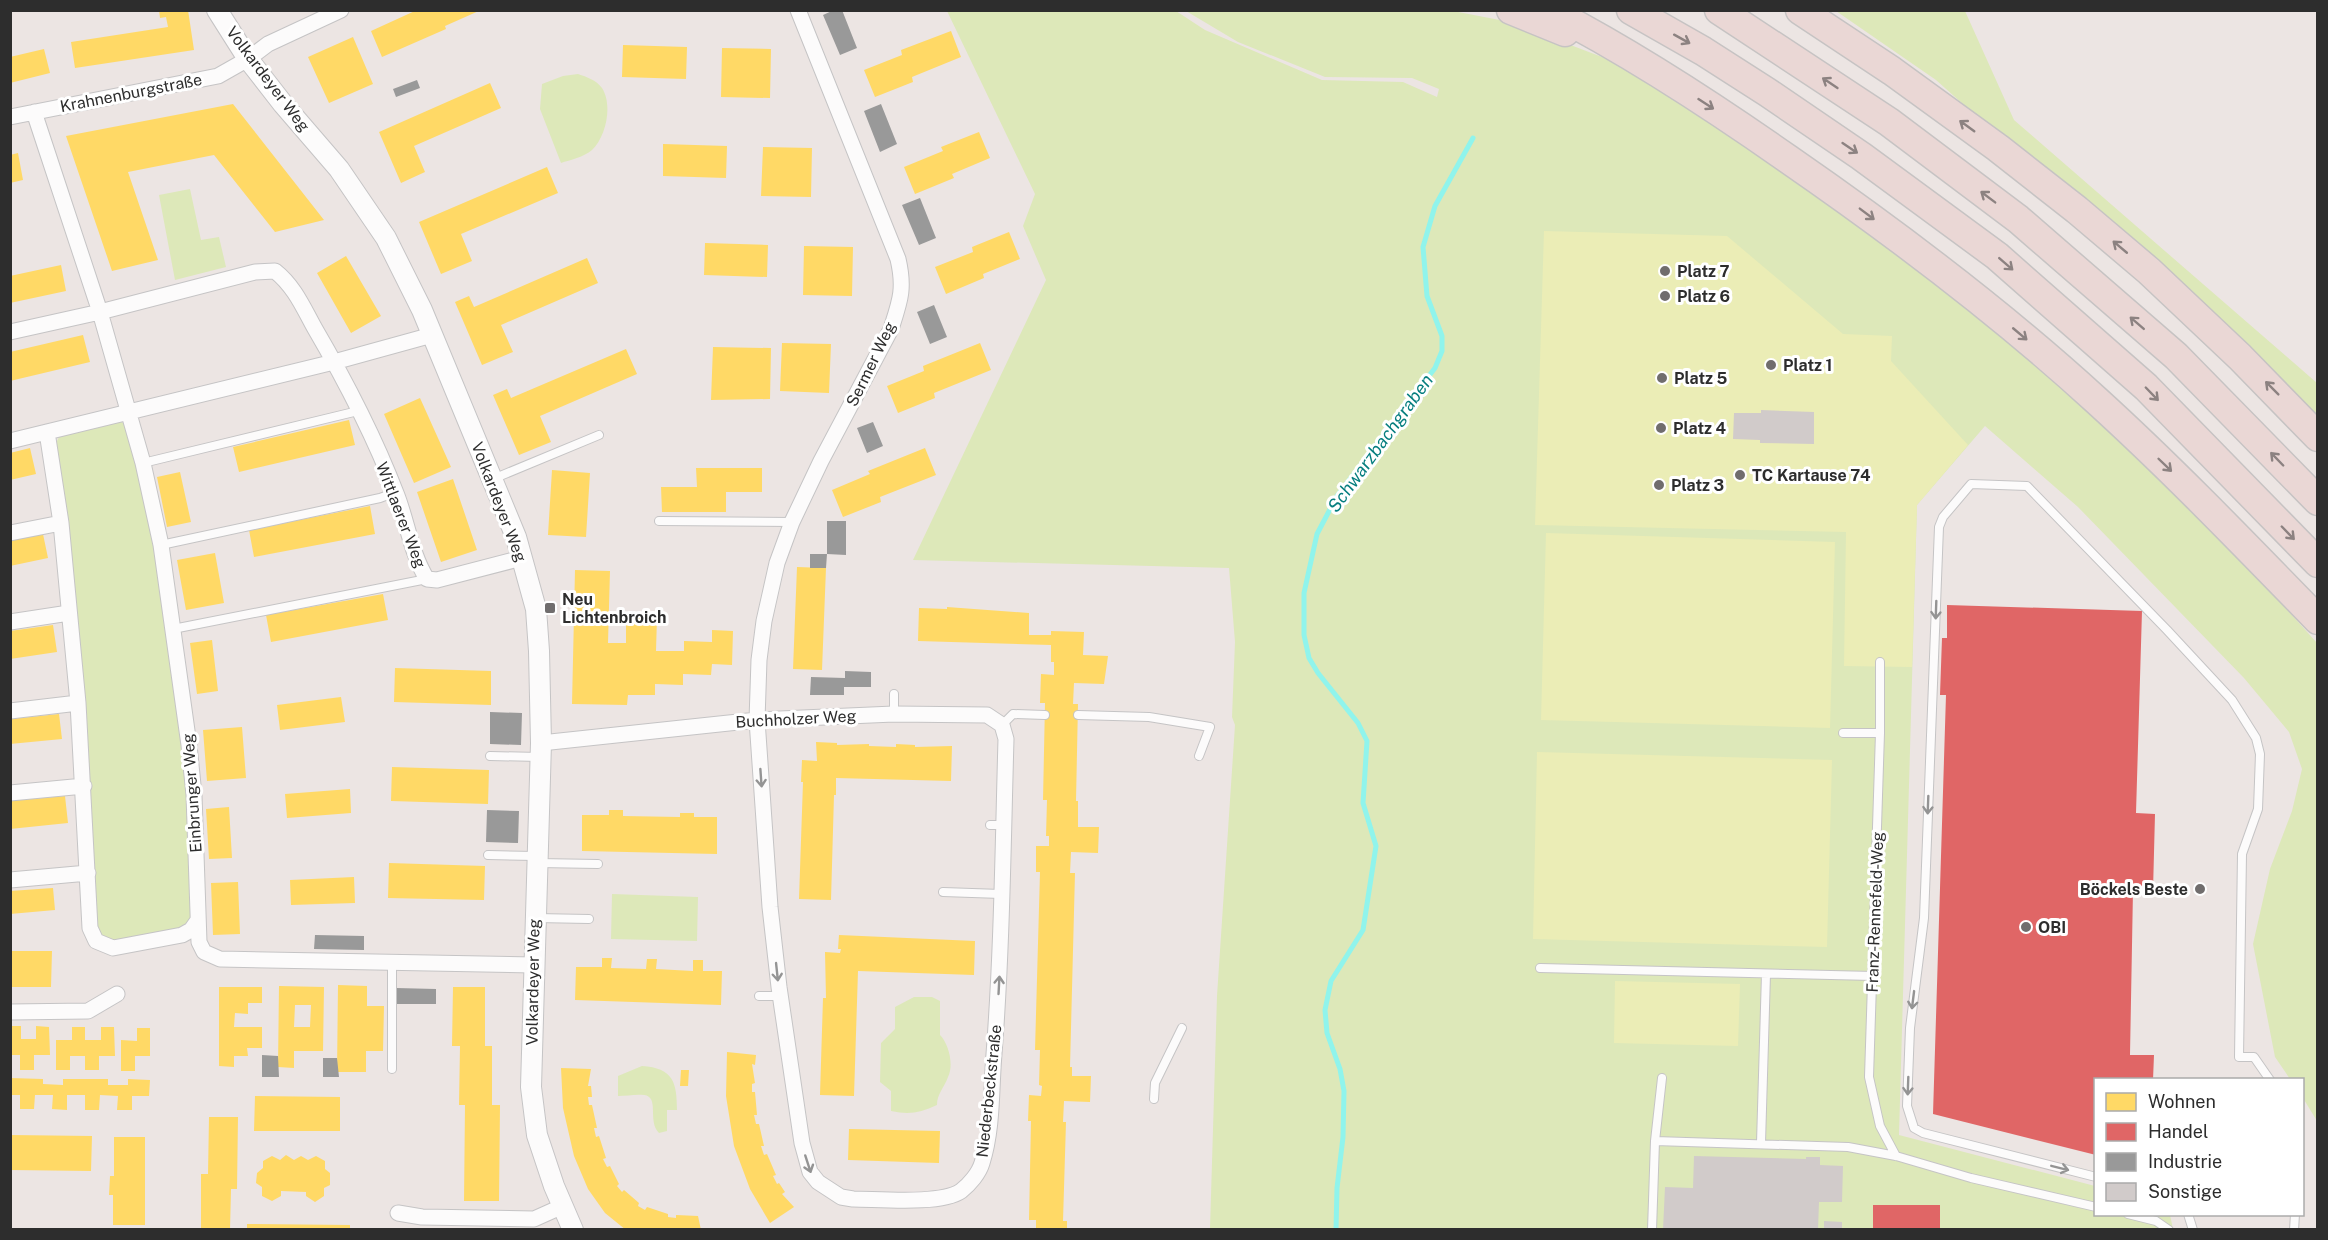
<svg xmlns="http://www.w3.org/2000/svg" width="2328" height="1240" font-family="'Public Sans',sans-serif">
<style>
.green{fill:#dde8b9}
.pitch{fill:#ebedb6}
.homes{fill:#ffd966;fill-rule:evenodd}
.shops{fill:#e06666}
.industry{fill:#999}
.lines{fill:none;stroke-linecap:round;stroke-linejoin:round}
.stream{stroke:#90f4ec;stroke-width:5}
.building{fill:#d1cbca}
.service-casing{stroke:#c5c4c5;stroke-width:10}
.minor-casing{stroke:#c5c4c5;stroke-width:17}
.tertiary-casing{stroke:#c5c4c5;stroke-width:22}
.motorway-casing{stroke:#c6c3c3;stroke-width:31}
.service{stroke:#fcfbfb;stroke-width:8}
.minor{stroke:#fcfbfb;stroke-width:15}
.tertiary{stroke:#fcfbfb;stroke-width:20}
.motorway{stroke:#ead7d5;stroke-width:28}
.oneway{stroke:#8c8281}
.oneway2{stroke:#949494}
.poi-dot{fill:#706d6d;stroke:#fff;stroke-width:2}
.labels{text-anchor:middle;dominant-baseline:central;stroke-width:6;stroke-linejoin:round;paint-order:stroke}
.street-label{font-size:16px;fill:#2d2d2d;stroke:#fff}
.poi-label{font-size:16px;font-weight:bold;fill:#2d2d2d;stroke:#fff;text-anchor:start}
.water-label{font-size:18px;font-style:italic;fill:#067e7f;stroke:#fff}
</style>
<rect width="100%" height="100%" fill="#ece5e3"/>
<path class="green" d="M947,11h229l29,19 117,50 81,2 34,15 2,-8 -27,-11 -87,-1 -87,-35 -52,-31h267l57,11 92,35 60,31 99,65 178,130 120,99 176,170 82,91v478l-14,-23 -1,-18 -12,-1 -15,-22 -22,-113 17,-75 22,-58 10,-42 -13,-37 -45,-54 -166,-171 -93,-81 -68,79 -18,630 196,51 1,28 74,1 3,14h-963l7,-233 18,-271 -3,-8 3,-75 -6,-74 -316,-8 133,-280 -23,-54 12,-32z
M1836,11h129l49,109 303,263v37l-381,-340z
M578,74c9,3 18,6 24,14 11,17 4,49 -10,62 -8,7 -22,10 -31,13l-21,-54 2,-25 21,-8z
M190,189l11,51 18,-3 7,30 -51,13 -16,-85z
M118,419l12,10 31,116 35,332 -6,53 -77,18 -17,-7 -41,-496 6,-12z
M612,894l86,3 -1,44 -86,-2z
M914,997h18l8,4v34c9,9 14,30 8,42 -4,11 -11,17 -11,28 -17,8 -28,10 -46,6v-20l-11,-9 1,-39 14,-14v-22z
M642,1066c31,2 35,16 35,44h-10v21l-8,2c-12,-12 1,-36 -15,-38 -8,-1 -18,1 -26,1v-20z"/>
<path class="pitch" d="M1544,231l183,5 116,98 49,2 -1,25 77,84 -51,60 -5,162 -68,-1 2,-134 -311,-7z
M1546,533l289,9 -5,186 -289,-8z
M1537,752l295,8 -5,187 -294,-8z
M1615,981l125,3 -2,62 -124,-3z"/>
<path class="homes" d="M159,10h29l6,40 -119,18 -4,-26 97,-15 -2,-10 -6,1z
M417,10h64l-36,16 1,3 -64,28 -11,-26z
M951,31l10,26 -49,20 1,5 -38,15 -11,-27 38,-15 -1,-5z
M353,37l20,47 -44,19 -21,-46z
M623,45l64,2 -1,32 -64,-2z
M722,48l49,1 -1,49 -49,-1z
M44,49l6,24 -40,10v-26z
M490,83l11,25 -87,38 11,26 -24,11 -22,-51z
M233,104l91,116 -49,12 -61,-77 -86,17 30,88 -46,11 -46,-135z
M979,132l11,26 -38,16 2,4 -39,16 -11,-27 39,-16 -2,-4z
M663,144l64,2 -1,32 -63,-2z
M763,147l49,1 -1,49 -50,-1z
M18,153l5,27 -13,3v-28z
M547,167l11,26 -97,41 11,27 -31,13 -22,-52z
M1009,232l11,27 -37,15 1,4 -38,16 -11,-27 38,-15 -1,-5z
M705,243l63,2 -1,32 -63,-2z
M804,246l49,1 -1,49 -49,-1z
M346,256l35,60 -30,17 -34,-60z
M587,258l11,25 -97,42 12,27 -31,13 -27,-63 14,-6 5,11z
M61,265l5,26 -56,12v-27z
M83,335l7,27 -80,19v-29z
M782,343l49,1 -2,49 -49,-2z
M980,343l11,27 -57,23 1,5 -37,15 -11,-27 37,-15 -1,-5z
M713,347l58,1 -1,51 -59,1z
M626,349l11,25 -97,42 11,26 -32,13 -26,-60 14,-6 4,9z
M420,398l31,69 -37,16 -30,-69z
M349,420l6,25 -116,27 -6,-25z
M30,448l6,26 -26,6v-27z
M925,448l11,27 -56,22 1,5 -38,15 -11,-27 38,-16 -2,-3z
M696,468h66v24h-36v20h-64l-1,-25h36z
M552,470l38,3 -4,64 -38,-2z
M180,472l11,50 -24,5 -10,-50z
M453,479l24,71 -36,12 -24,-70z
M370,506l5,28 -121,23 -5,-27z
M43,534l5,24 -38,8v-26z
M215,553l9,50 -38,7 -9,-50z
M797,567l29,1 -4,102 -29,-1z
M575,570l35,1 -2,72h18v-27l31,1 -1,34h28v-10l28,1v-12l21,1 -1,34 -20,-1 -1,11 -28,-1v11l-28,-1v11h-27l-1,10 -55,-1z
M383,594l5,26 -117,22 -5,-27z
M947,607l82,6v22h22v-4l33,1 -1,23 25,1 -4,28 -30,-1 -1,21h5l-2,97h2v26h21l-1,26 -27,-1 -1,21h5l-5,194h2v9h19l-1,26 -26,-1 -1,21h3l-3,99h4v9h-31v-10h-7l2,-99h-3l1,-26 12,1 1,-10 -3,-1 1,-35h-5l5,-178h-4v-26h13v-10h-3l1,-36h-4l2,-97h-5l1,-29 13,1v-13h-3v-17l-133,-4 1,-33 28,1z
M53,625l4,27 -47,7v-28z
M212,640l6,51 -21,3 -7,-51z
M395,668l96,3v34l-97,-3z
M341,697l4,25 -65,8 -3,-25z
M59,714l3,25 -52,5v-25z
M242,727l4,51 -39,3 -4,-51z
M816,742l21,1v2l32,-1v2l27,1v-3l19,1v2l37,-1 -1,35 -115,-3v17h-2l-3,105 -32,-1 4,-117h-2l1,-22 15,1z
M392,767l97,3 -1,34 -97,-3z
M350,789l1,24 -64,5 -2,-24z
M65,796l3,27 -58,6v-28z
M229,807l3,51 -23,1 -3,-50z
M609,810h14v6l57,1v-4h14v4h23v37l-135,-3v-36h27z
M389,863l96,3 -1,34 -96,-2z
M354,877l1,26 -64,2 -1,-25z
M238,882l2,52 -27,1 -2,-52z
M53,888l2,22 -45,4v-23z
M839,935l136,6 -1,34 -116,-4 -4,125 -34,-1 3,-97h3l-1,-46 15,1 1,-4h-3z
M10,951h42l-1,36h-41z
M602,958h10l-1,10 35,1 1,-10h10l-1,10 37,2v-11h10v11h19l-1,34 -146,-5 1,-33h26z
M338,985l29,1v20h17l-1,45h-17v21h-29z
M279,986l45,1 -1,64h-29v17l-16,-1zM295,1005h16l-1,22h-16z
M219,987h43v16h-14v11l-13,-1 -1,14h28v21h-15l1,8h-14v11l-15,-1z
M453,987h32v59h7v59h8l-1,96h-35l1,-96h-6l1,-59h-8z
M10,1026h11v13h15v-13l13,1 1,28h-16v15h-14v-15h-10z
M72,1027h13v13h16v-13h13l1,29h-16v14h-14v-14h-15v14h-14v-30h16z
M137,1028h13v28h-15v15h-14v-31l16,1z
M727,1052l29,3 -1,10 -3,-1 3,19 -3,1v8h3l2,23h-3l2,9h3l5,22h-3l3,9 3,-1 9,21 -3,1 4,8 2,-1 6,9 -3,2 12,13 -24,16 -20,-34 -16,-43 -8,-50z
M561,1068l30,1 -3,17h3l1,11h-4l1,8h3l5,23h-3l2,9 3,-1 7,22 -3,1 4,8 3,-1 9,18 -2,2 5,6 2,-2 15,13 -1,3 7,4 2,-3 21,7v3l8,1v-3l22,1 3,14h-75l-21,-17 -17,-24 -14,-33 -11,-48z
M681,1070h8l-1,16h-8z
M10,1078l33,1v5l20,1v-6h45v6h20v-6l22,1 -1,16h-17v14h-15l1,-14 -18,-1 -1,15h-14v-15h-18v15l-15,-1 1,-14h-18l-1,14h-14v-14h-10z
M255,1096l85,1v34h-86z
M209,1117h29l-1,72h-6l-1,41h-29v-56h7z
M849,1129l91,2 -1,32 -91,-3z
M10,1135l82,1 -1,35 -81,-1z
M114,1137h31v88h-32v-30h-4l1,-19h4z
M286,1155l8,5 7,-4 7,4 8,-4 9,5v8l5,4v12l-6,3v8l-9,6 -9,-6v-4l-25,-1v5l-9,5 -10,-5v-9l-6,-4 1,-10 6,-5v-7l9,-5 8,4z
M247,1224l103,1v5h-103z"/>
<path class="shops" d="M1947,605l195,6 -6,202 19,1 -2,77 -20,-1 -3,165h24l-1,25h-57v75l-163,-41 13,-419h-6l2,-57h5z
M1873,1205h67v25h-67z"/>
<path class="industry" d="M834,10h8l15,38 -17,7 -17,-40z
M417,80l3,8 -24,9 -3,-8z
M881,104l16,40 -17,8 -16,-41z
M920,198l16,40 -17,7 -17,-40z
M934,305l13,32 -17,7 -13,-32z
M873,422l10,24 -16,7 -10,-25z
M827,521h19v34l-19,-1 -1,14h-16v-14h17z
M845,671l26,1v15h-27v8h-34l1,-18 34,1z
M490,712l32,1 -1,32 -31,-1z
M487,810l32,1 -1,32 -32,-1z
M315,935l49,1v14l-50,-1z
M396,988l40,1v15h-40z
M262,1055l16,1 1,21h-17z
M323,1058h14l2,19h-16z"/>
<g class="lines">
<path class="stream" d="M1336,1230l1,-42 6,-51 1,-46 -4,-22 -13,-36 -2,-23 6,-29 32,-51 13,-84 -13,-43 4,-62 -9,-18 -40,-50 -9,-15 -5,-23v-42l13,-59 20,-38 98,-128 7,-17v-15l-15,-40 -4,-49 12,-41 38,-68"/>
</g>
<path class="building" d="M1761,410l53,2v32l-54,-1v-3l-27,-1 1,-26h27z
M1694,1156l112,3v-2h14v8l23,1 -1,36h-23l-1,28h-155l2,-43 28,1z
M1824,1221l18,1v8h-18z"/>
<g class="lines">
<defs>
<path id="service" d="M143,463l215,-52
M493,479l106,-44
M659,521l133,1
M161,545l219,-47 16,-6
M173,629l254,-50
M1880,662v71l-11,344 11,49 16,30
M894,714v-20
M1078,715l71,2 61,10 -11,29
M1002,725l11,-11 32,1
M1843,733h37
M490,756l49,1
M990,825h13
M488,855l47,1
M538,863l60,1
M943,892l58,2
M536,918l53,1
M1540,968l333,8
M759,996h21
M392,1069v-107
M1154,1099l1,-16 27,-55
M1655,1141l193,6 48,9 75,22 125,29
M1761,1143l5,-169
M2096,1177l-173,-44 -9,-5 -7,-22 3,-78 14,-110 15,-391 4,-10 28,-33 56,2 140,144 65,70 24,38 4,16 -2,55 -16,45 -3,203h15l16,23
M2128,1214l28,7 13,9
M2188,1214l5,16
M1652,1230l3,-89 7,-63
M2294,1230l1,-16"/>
<path id="minor" d="M34,112l66,200 43,151 18,82 28,200 5,50 5,147 5,10 16,7 313,6
M10,117l208,-41 30,-17 20,-15 73,-34
M10,332l90,-20 155,-40 20,-1c19,15 28,36 39,56 31,53 60,109 82,166 11,27 15,61 31,86l10,1 85,-22
M47,432l14,91 17,180 12,225 6,13 17,7 69,-13 9,-5 7,-10
M10,441l324,-79 98,-27
M10,533l51,-10
M10,622l59,-9
M10,711l68,-8
M541,743l216,-23 137,-6 93,1 15,10 4,14c-3,105 -4,210 -12,315 -3,35 -1,74 -12,109 -3,10 -12,21 -21,28 -20,14 -83,8 -108,8l-12,-2 -23,-15 -8,-10 -8,-29 -23,-156 -9,-80 -13,-187 2,-60 5,-39 13,-58 15,-41 29,-61 70,-132c9,-28 14,-40 7,-70l-100,-249
M10,793l74,-7
M10,880l78,-7
M10,1012l78,-1 29,-17
M398,1213l24,4 112,2 29,-13"/>
<path id="tertiary" d="M217,10l31,49 35,45 56,65 47,69 36,72 94,227 20,72 3,42 2,92 -10,344 6,48 17,51 19,44"/>
<path id="motorway" d="M1511,10l54,22
M1548,10c84,43 163,95 240,149 107,74 212,153 308,241 77,70 149,145 222,220
M1631,10l72,41 64,41 94,64 136,100 149,131 172,176
M1719,10l170,112 129,97 158,137 142,145
M1800,10l92,61 106,77 79,62 72,61 91,86 78,80"/>
</defs>
<use href="#service" class="service-casing"/>
<use href="#minor" class="minor-casing"/>
<use href="#tertiary" class="tertiary-casing"/>
<use href="#motorway" class="motorway-casing"/>
<use href="#service" class="service"/>
<use href="#minor" class="minor"/>
<use href="#tertiary" class="tertiary"/>
<use href="#motorway" class="motorway"/>
</g>
<defs><path id="oneway-shaft" d="M-6 0H5M1.5-3L5.5 0L1.5 3" fill="none" stroke-width="1.6" stroke-linecap="round" stroke-linejoin="round" transform="scale(1.5)"/></defs>
<g class="oneway">
<use href="#oneway-shaft" transform="translate(1682 39) rotate(29)"/>
<use href="#oneway-shaft" transform="translate(1830 83) rotate(-146)"/>
<use href="#oneway-shaft" transform="translate(1706 104) rotate(33)"/>
<use href="#oneway-shaft" transform="translate(1967 126) rotate(-144)"/>
<use href="#oneway-shaft" transform="translate(1850 148) rotate(34)"/>
<use href="#oneway-shaft" transform="translate(1988 197) rotate(-143)"/>
<use href="#oneway-shaft" transform="translate(1867 214) rotate(37)"/>
<use href="#oneway-shaft" transform="translate(2120 247) rotate(-140)"/>
<use href="#oneway-shaft" transform="translate(2006 264) rotate(41)"/>
<use href="#oneway-shaft" transform="translate(2137 323) rotate(-139)"/>
<use href="#oneway-shaft" transform="translate(2020 334) rotate(40)"/>
<use href="#oneway-shaft" transform="translate(2272 388) rotate(-135)"/>
<use href="#oneway-shaft" transform="translate(2152 394) rotate(46)"/>
<use href="#oneway-shaft" transform="translate(2277 459) rotate(-134)"/>
<use href="#oneway-shaft" transform="translate(2165 465) rotate(44)"/>
<use href="#oneway-shaft" transform="translate(2288 533) rotate(46)"/>
</g>
<g class="oneway2">
<use href="#oneway-shaft" transform="translate(1936 610) rotate(92)"/>
<use href="#oneway-shaft" transform="translate(761 778) rotate(86)"/>
<use href="#oneway-shaft" transform="translate(1928 805) rotate(92)"/>
<use href="#oneway-shaft" transform="translate(777 972) rotate(84)"/>
<use href="#oneway-shaft" transform="translate(999 985) rotate(-87)"/>
<use href="#oneway-shaft" transform="translate(1913 1000) rotate(97)"/>
<use href="#oneway-shaft" transform="translate(1908 1086) rotate(92)"/>
<use href="#oneway-shaft" transform="translate(808 1164) rotate(72)"/>
<use href="#oneway-shaft" transform="translate(2060 1168) rotate(14)"/>
</g>
<g class="poi-dot">
<circle cx="1665" cy="271" r="6"/>
<circle cx="1665" cy="296" r="6"/>
<circle cx="1771" cy="365" r="6"/>
<circle cx="1662" cy="378" r="6"/>
<circle cx="1661" cy="428" r="6"/>
<circle cx="1740" cy="475" r="6"/>
<circle cx="1659" cy="485" r="6"/>
<rect x="544" y="602" width="12" height="12" rx="3"/>
<circle cx="2200" cy="889" r="6"/>
<circle cx="2026" cy="927" r="6"/>
</g>
<g class="labels">
<g class="street-label">
<text transform="translate(268 79) rotate(53)">Volkardeyer Weg</text>
<text transform="translate(131 93) rotate(-11)">Krahnenburgstraße</text>
<text transform="translate(871 364) rotate(-64)">Sermer Weg</text>
<text transform="translate(499 502) rotate(69)">Volkardeyer Weg</text>
<text transform="translate(401 515) rotate(69)">Wittlaerer Weg</text>
<text transform="translate(796 719) rotate(-3)">Buchholzer Weg</text>
<text transform="translate(192 793) rotate(-94)">Einbrunger Weg</text>
<text transform="translate(1875 912) rotate(-88)">Franz-Rennefeld-Weg</text>
<text transform="translate(533 982) rotate(-89)">Volkardeyer Weg</text>
<text transform="translate(989 1091) rotate(-84)">Niederbeckstraße</text>
</g>
<g class="poi-label">
<text x="1677" y="271">Platz 7</text>
<text x="1677" y="296">Platz 6</text>
<text x="1783" y="365">Platz 1</text>
<text x="1674" y="378">Platz 5</text>
<text x="1673" y="428">Platz 4</text>
<text x="1752" y="475">TC Kartause 74</text>
<text x="1671" y="485">Platz 3</text>
<text x="562" y="599">Neu<tspan x="562" dy="18">Lichtenbroich</tspan></text>
<text x="2188" y="889" text-anchor="end">Böckels Beste</text>
<text x="2038" y="927">OBI</text>
</g>
<g class="water-label">
<text transform="translate(1380 443) rotate(-54)">Schwarzbachgraben</text>
</g>
</g>
<rect width="2328" height="1240" fill="none" stroke="#2d2d2d" stroke-width="24"/>
<rect x="2094" y="1078" width="210" height="138" fill="#ffffff" stroke="#ababab" stroke-width="1.5"/>
<rect x="2106" y="1093" width="30" height="18" fill="#ffd966" stroke="#ababab" stroke-width="1.5"/>
<text x="2148" y="1108" font-size="18" fill="#2d2d2d">Wohnen</text>
<rect x="2106" y="1123" width="30" height="18" fill="#e06666" stroke="#ababab" stroke-width="1.5"/>
<text x="2148" y="1138" font-size="18" fill="#2d2d2d">Handel</text>
<rect x="2106" y="1153" width="30" height="18" fill="#999999" stroke="#ababab" stroke-width="1.5"/>
<text x="2148" y="1168" font-size="18" fill="#2d2d2d">Industrie</text>
<rect x="2106" y="1183" width="30" height="18" fill="#d1cbca" stroke="#ababab" stroke-width="1.5"/>
<text x="2148" y="1198" font-size="18" fill="#2d2d2d">Sonstige</text>
</svg>
